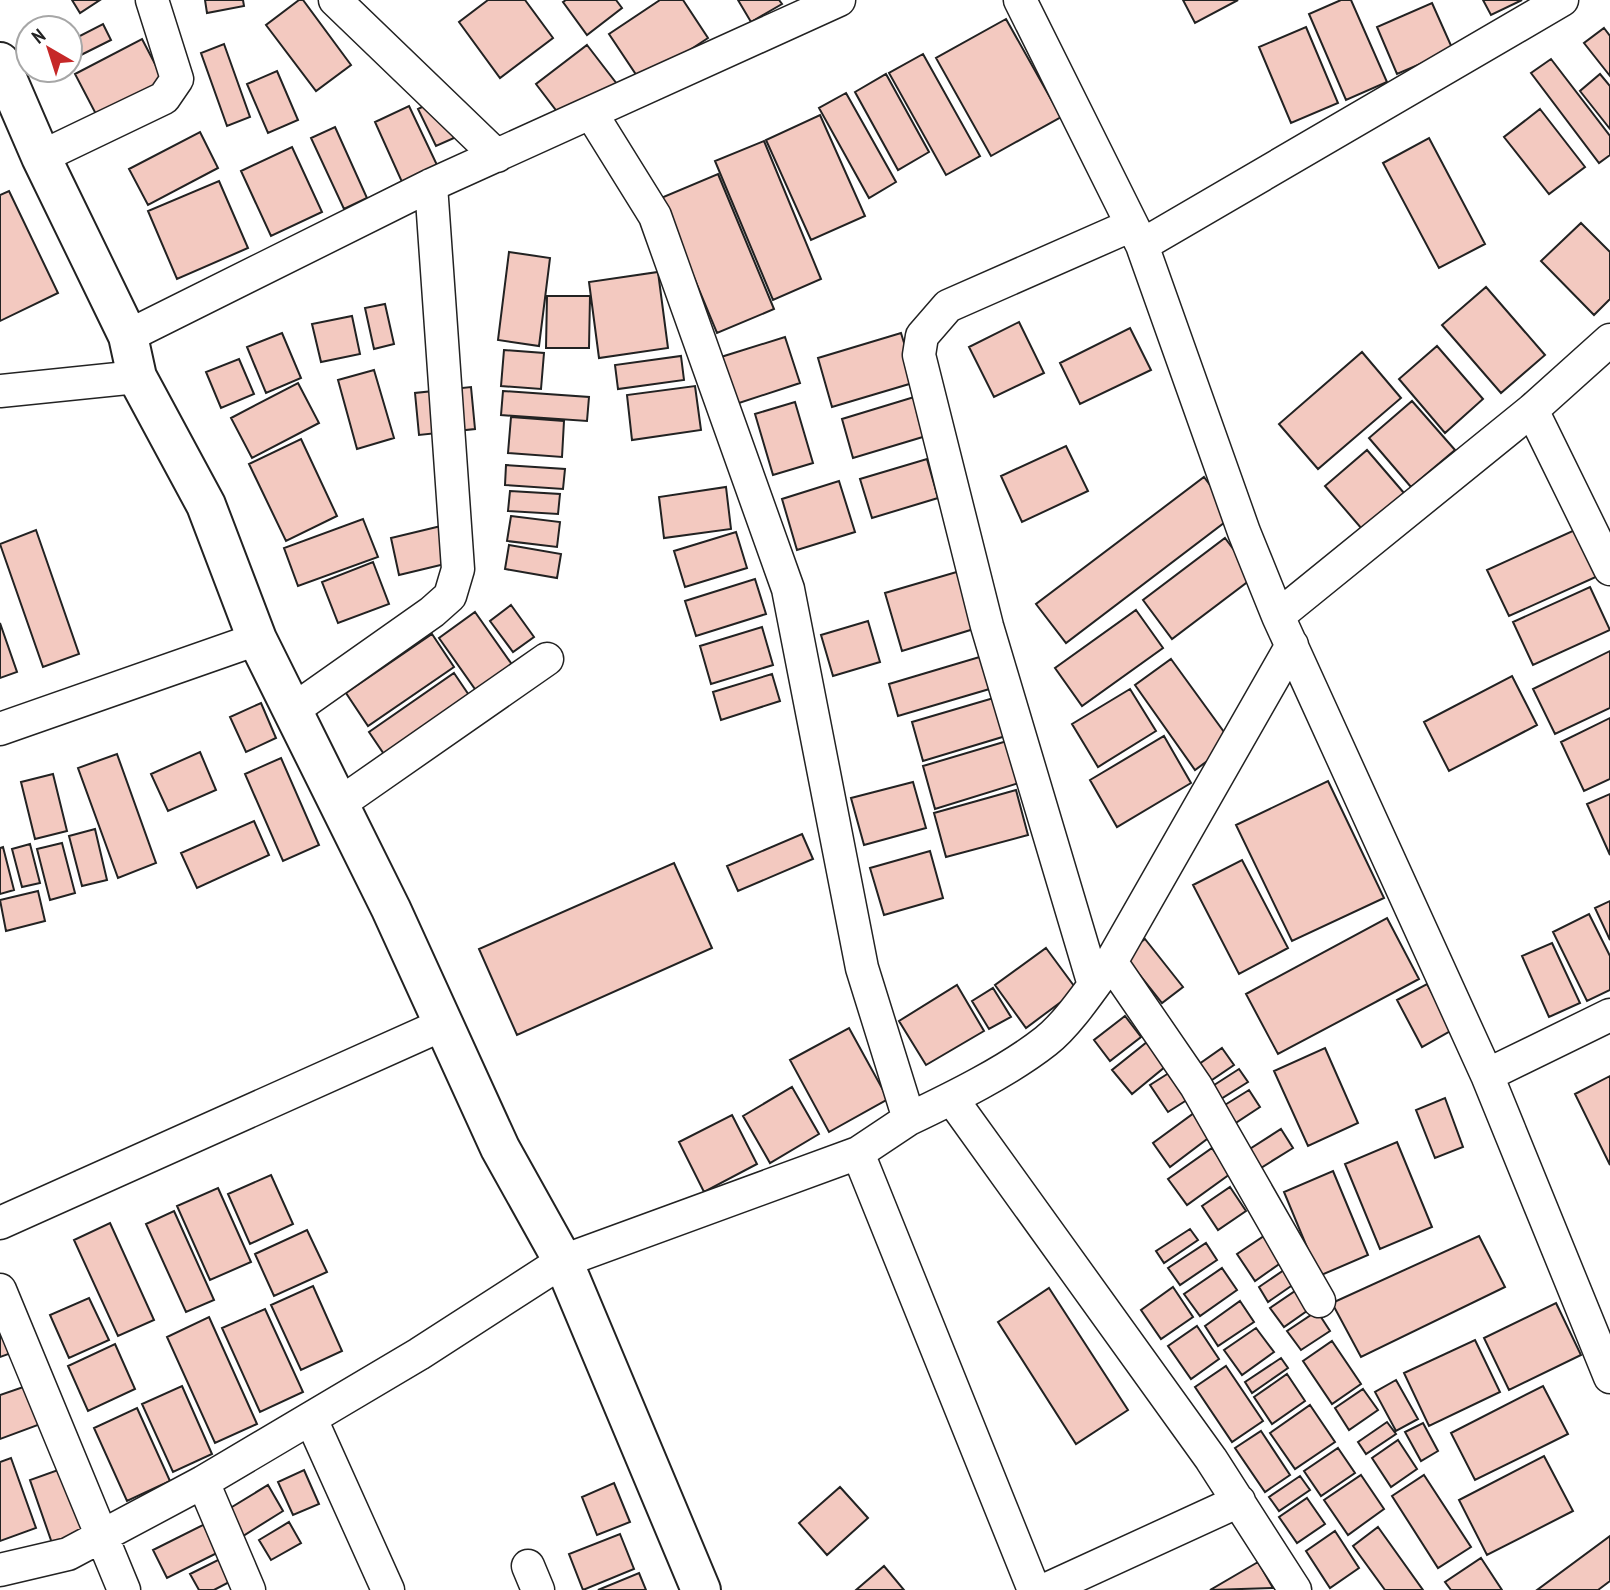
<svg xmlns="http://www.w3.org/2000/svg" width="1610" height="1590" font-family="'PT Sans Narrow',sans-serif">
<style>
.building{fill:#f3c9c0;stroke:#222;stroke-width:2}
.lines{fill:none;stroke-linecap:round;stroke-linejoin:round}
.street-casing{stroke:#222;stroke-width:35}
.secondary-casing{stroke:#222;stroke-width:42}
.street{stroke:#fff;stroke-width:32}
.secondary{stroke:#fff;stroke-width:38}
</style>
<rect width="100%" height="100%" fill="#fff"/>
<path class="building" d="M72,0h28l-20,13z
M205,0h38l1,6 -37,7z
M299,0h4l48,65 -35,26 -50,-66z
M488,0h37l28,38 -53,40 -41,-56z
M566,0h50l6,8 -35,27 -24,-33z
M660,0h23l25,38 -67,44 -32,-48z
M738,0h41l3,4 -31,18z
M1183,0h55l-43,23z
M1341,0h10l36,82 -41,18 -37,-86z
M1483,0h39l-31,15z
M1432,3l21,47 -56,24 -20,-47z
M1006,19l55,98 -70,39 -55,-98z
M103,24l8,16 -36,18 -5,-17z
M1306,27l32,76 -47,20 -32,-76z
M1604,28l6,8v40l-26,-33z
M142,39l23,44 -67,35 -23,-44z
M224,44l26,73 -23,9 -26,-73z
M587,45l30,39 -52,38 -29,-38z
M923,54l57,102 -34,19 -57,-102z
M1551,59l59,77v19l-11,8 -68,-90z
M277,71l21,49 -30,13 -21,-49z
M886,74l43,78 -31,18 -43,-78z
M1600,74l10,12v43l-30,-38z
M846,93l50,89 -27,16 -50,-90z
M436,100l18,38 -18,8 -18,-37z
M409,106l28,59 -35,17 -27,-60z
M1540,109l45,58 -36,27 -45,-57z
M820,115l45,101 -54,24 -45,-100z
M335,127l32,71 -23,11 -33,-71z
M200,132l18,36 -70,37 -19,-36z
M1429,138l56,106 -46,24 -56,-105z
M764,141l57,138 -48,21 -58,-139z
M292,147l30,65 -51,24 -30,-65z
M718,174l56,135 -57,24 -56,-135z
M219,181l29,67 -71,31 -29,-68z
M9,191l49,102 -58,28v-126z
M1581,223l29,29v47l-16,16 -53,-54z
M509,252l41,6 -11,88 -41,-6z
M658,272l10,76 -69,10 -10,-76z
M1486,287l59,68 -44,38 -59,-68z
M547,296h43l-1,52h-43z
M385,304l9,40 -20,5 -9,-41z
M352,316l8,38 -39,8 -9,-38z
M1019,322l25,51 -50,24 -25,-50z
M1130,328l21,42 -71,34 -20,-41z
M282,333l19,45 -35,15 -19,-46z
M901,333l15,49 -84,25 -14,-49z
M785,337l15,46 -64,21 -15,-47z
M1437,346l46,53 -38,34 -46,-54z
M504,350l40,3 -3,36 -40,-3z
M1362,352l39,46 -83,71 -39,-45z
M681,356l3,24 -66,9 -3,-24z
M239,359l15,35 -33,14 -15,-36z
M374,370l20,68 -37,11 -19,-69z
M298,383l21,40 -67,35 -21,-40z
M695,386l6,44 -69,10 -5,-45z
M471,387l4,42 -56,6 -4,-42z
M503,391l86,6 -2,24 -86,-6z
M924,394l12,39 -83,25 -11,-39z
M1412,401l43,49 -44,37 -42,-49z
M795,402l18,61 -40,12 -18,-61z
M511,417l53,4 -2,36 -54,-4z
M301,439l36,77 -51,25 -37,-77z
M1066,446l22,45 -66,31 -21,-46z
M1367,450l43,50 -42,36 -43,-50z
M927,459l11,39 -66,20 -12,-39z
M506,465l59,4 -2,20 -58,-4z
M1204,477l29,39 -167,127 -30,-39z
M839,481l16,51 -58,18 -15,-51z
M726,487l5,42 -67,9 -5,-41z
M510,491l50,3 -2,20 -50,-3z
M511,516l49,6 -3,25 -50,-6z
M363,519l15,38 -80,29 -14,-38z
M441,526l8,37 -50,12 -8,-37z
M1577,529l21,47 -89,40 -22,-46z
M36,530l43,124 -36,13 -43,-123z
M736,532l11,36 -62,19 -11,-36z
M1225,538l29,39 -82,62 -29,-39z
M509,545l52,9 -4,24 -52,-9z
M373,562l16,42 -51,19 -16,-41z
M960,571l17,57 -75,23 -17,-58z
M755,579l11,35 -70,22 -11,-35z
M1590,587l20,43 -77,35 -20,-43z
M511,605l23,32 -21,15 -23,-31z
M1136,610l27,38 -81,58 -27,-38z
M475,612l43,61 -36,26 -43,-61z
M868,621l12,41 -47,14 -12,-41z
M0,623l17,49 -17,6z
M762,627l11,38 -62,19 -11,-38z
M432,634l22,33 -86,59 -22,-33z
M1610,651v57l-55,26 -22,-45z
M993,653l10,32 -105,31 -9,-32z
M1171,659l61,84 -37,27 -60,-85z
M454,673l23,34 -85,59 -23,-34z
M772,674l8,27 -59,19 -8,-28z
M1512,676l25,49 -88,46 -25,-49z
M1130,689l26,42 -58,36 -26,-43z
M997,697l12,38 -86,26 -11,-39z
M261,703l15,35 -30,14 -16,-35z
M1610,718v61l-26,12 -23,-49z
M1164,736l27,47 -74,44 -27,-47z
M1007,741l12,42 -84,26 -12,-43z
M200,752l16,38 -48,21 -17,-37z
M117,754l39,109 -38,15 -40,-110z
M281,758l38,87 -36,16 -38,-87z
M53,774l14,57 -32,8 -14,-57z
M1328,781l56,117 -92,43 -56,-116z
M913,782l13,46 -62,17 -13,-47z
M1016,790l12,45 -82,22 -12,-44z
M1610,794v61l-23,-51z
M254,821l15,34 -72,33 -16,-35z
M95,829l12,51 -25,6 -13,-50z
M802,834l11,25 -75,32 -11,-25z
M62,843l13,50 -25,7 -13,-51z
M30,844l10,39 -18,4 -10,-38z
M3,847l11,43 -14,4v-46z
M930,851l13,47 -59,17 -14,-47z
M1242,860l46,88 -49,26 -46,-89z
M674,863l38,85 -195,87 -38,-86z
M38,891l7,30 -39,10 -6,-31z
M1610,901v39l-15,-32z
M1589,914l21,42v34l-23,11 -34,-69z
M1387,918l32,61 -141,75 -32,-60z
M1145,939l38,48 -21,16 -38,-48z
M1552,943l28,60 -31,14 -27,-61z
M1046,948l31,42 -51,38 -31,-43z
M1427,984l25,46 -30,17 -25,-47z
M957,985l27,46 -58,34 -27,-44z
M993,988l18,29 -22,12 -17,-28z
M1125,1016l16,21 -31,24 -16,-21z
M849,1028l39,71 -59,33 -39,-72z
M1147,1042l19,24 -34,28 -20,-24z
M1222,1048l12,17 -31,21 -11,-17z
M1325,1048l33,75 -50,23 -34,-75z
M1239,1069l9,13 -32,20 -8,-13z
M1172,1071l18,27 -22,14 -18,-27z
M1610,1076v89l-35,-71z
M792,1087l27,47 -49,29 -27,-47z
M1249,1090l11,17 -29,19 -11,-18z
M1445,1098l18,49 -28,11 -19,-48z
M1194,1113l17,23 -41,31 -17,-24z
M732,1115l25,49 -53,28 -25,-50z
M1281,1129l12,19 -37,23 -11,-19z
M1397,1142l35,85 -52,22 -35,-85z
M1212,1148l18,26 -43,31 -19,-26z
M1333,1171l35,84 -49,21 -35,-84z
M271,1175l22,49 -43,20 -22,-50z
M1230,1187l16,24 -28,19 -16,-24z
M218,1188l33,74 -41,18 -33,-74z
M174,1211l40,89 -28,12 -40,-88z
M110,1223l44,97 -36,16 -44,-96z
M1190,1229l8,11 -34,23 -8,-12z
M307,1230l20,42 -53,24 -19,-42z
M1267,1234l18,26 -30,21 -18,-27z
M1479,1236l26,51 -144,70 -29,-54z
M1206,1243l11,17 -37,25 -12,-17z
M1222,1268l15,22 -37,26 -16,-22z
M1284,1270l10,14 -26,18 -9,-15z
M313,1286l29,65 -41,19 -30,-65z
M1173,1287l20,30 -32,22 -20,-29z
M1301,1287l13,19 -30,21 -14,-19z
M1049,1288l79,122 -52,34 -78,-122z
M89,1298l20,42 -40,18 -19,-43z
M1240,1301l14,21 -36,24 -13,-20z
M1556,1303l25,52 -72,35 -25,-52z
M0,1304l17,47 -17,6z
M265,1309l38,83 -43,20 -38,-84z
M1317,1311l13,20 -29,19 -14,-19z
M209,1317l48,107 -42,19 -48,-106z
M1197,1326l22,33 -28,20 -23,-33z
M1256,1328l18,24 -32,23 -18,-25z
M1475,1340l25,52 -71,34 -25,-53z
M1332,1341l29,43 -29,20 -29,-43z
M115,1344l20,45 -47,22 -20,-45z
M1281,1358l7,10 -36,25 -7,-11z
M1226,1366l37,55 -31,21 -37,-55z
M1287,1374l18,27 -33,23 -18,-27z
M1396,1380l22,39 -22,12 -21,-39z
M32,1384l14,38 -46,17v-44z
M182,1386l30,68 -39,18 -31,-68z
M1543,1386l25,48 -93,46 -24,-47z
M1363,1389l15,21 -29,20 -14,-22z
M1310,1405l25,37 -40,27 -25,-36z
M137,1408l33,73 -43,20 -33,-73z
M1387,1422l9,12 -30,20 -8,-12z
M1423,1423l15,28 -17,10 -16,-29z
M1261,1431l29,44 -25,17 -30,-44z
M1398,1440l19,29 -26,18 -19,-29z
M1338,1448l17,25 -34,23 -17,-25z
M1544,1456l29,55 -86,44 -28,-55z
M11,1458l25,70 -36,13v-79z
M72,1465l24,66 -43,15 -23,-66z
M304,1470l15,34 -26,11 -15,-33z
M1361,1475l23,34 -36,26 -24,-35z
M1424,1475l47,72 -33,21 -46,-72z
M1300,1476l10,14 -31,21 -10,-14z
M614,1483l16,39 -33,13 -15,-38z
M268,1485l15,26 -40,25 -16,-26z
M840,1487l28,31 -41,37 -28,-32z
M1307,1498l18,26 -28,19 -18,-26z
M289,1522l12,21 -30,17 -12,-20z
M207,1523l14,28 -54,27 -14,-28z
M1378,1527l45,63h-38l-32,-44z
M1335,1531l24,37 -29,20 -24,-37z
M620,1534l14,35 -51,21 -14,-36z
M1610,1536v45l-12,9h-61z
M226,1556l11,22 -23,12h-15l-9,-16z
M1481,1558l21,32h-51l-6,-8z
M1258,1562l15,26 -63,2z
M884,1566l20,24h-48z
M639,1573l7,17h-48z"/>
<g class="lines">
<defs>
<path id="street" d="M335,0l162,156
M1020,0l122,245 102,287 34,84 209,459 123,302
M41,157l123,-59 13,-19 -25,-79
M1142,245l420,-245
M128,336l303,-151 408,-185
M0,391l137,-14
M1532,410l78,159
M1278,616l254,-206 78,-70
M293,710l139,-98 18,-16 8,-27 -27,-384
M0,729l257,-90
M339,804l208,-145
M1111,962l85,124 123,215
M1094,985l-107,-359 -68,-271 3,-19 26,-30 184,-81
M1487,1075l123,-60
M952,1099l259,360 84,131
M909,1119c44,-21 99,-48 137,-78 23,-18 47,-55 65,-79l181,-317
M858,1153l176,437
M0,1223l444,-199
M0,1290l124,300
M311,1419l77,171
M203,1482l46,108
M528,1566l10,24
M0,1570l68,-16 135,-72 216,-128 144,-93 295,-108 51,-34 -47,-151 -74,-379 -133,-373 -64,-103
M1045,1590l194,-89"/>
<path id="secondary" d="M0,62l41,95 87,179 9,41 69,128 51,134 134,270 109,239 63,113 138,329"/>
</defs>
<use href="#street" class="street-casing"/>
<use href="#secondary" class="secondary-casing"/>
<use href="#street" class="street"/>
<use href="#secondary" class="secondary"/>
</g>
<g transform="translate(49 49) rotate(321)"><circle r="33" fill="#ffffff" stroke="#a7a7a7" stroke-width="2"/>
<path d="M0-5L12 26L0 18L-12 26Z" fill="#c62828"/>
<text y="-10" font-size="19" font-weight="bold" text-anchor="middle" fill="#222222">N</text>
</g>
</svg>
